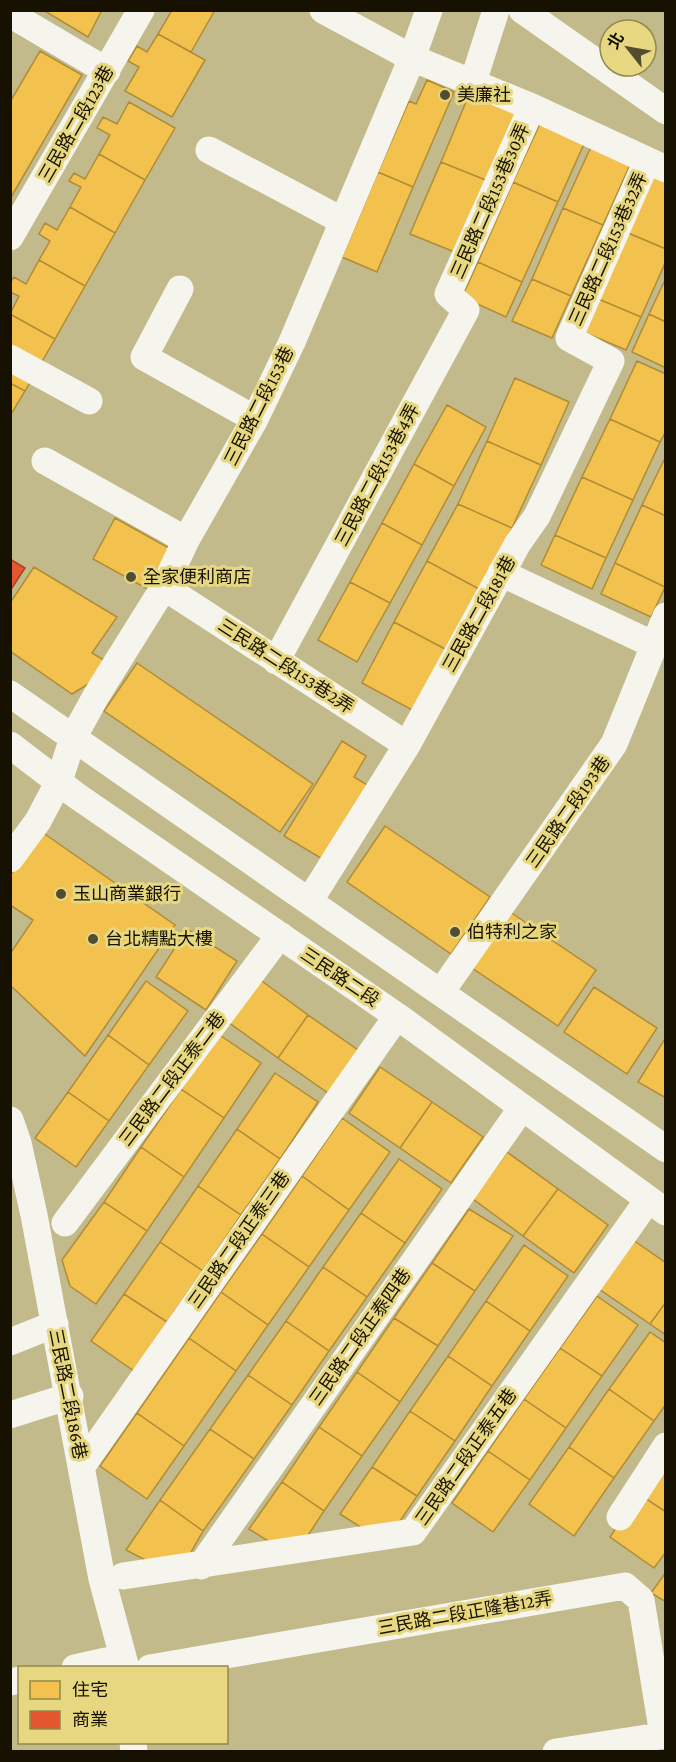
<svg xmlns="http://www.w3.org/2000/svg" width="676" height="1762" font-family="'Crimson Pro','Noto Sans TC',serif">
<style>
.homes{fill:#f2c14e;stroke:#b08c37;stroke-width:1.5}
.shops{fill:#e4572e;stroke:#a64220;stroke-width:1.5}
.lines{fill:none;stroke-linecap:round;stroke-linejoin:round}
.minor{stroke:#f6f5ed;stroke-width:27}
.poi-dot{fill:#524c30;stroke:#e6d780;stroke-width:2}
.labels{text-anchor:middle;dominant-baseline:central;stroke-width:6;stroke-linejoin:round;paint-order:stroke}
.poi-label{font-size:18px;fill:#161100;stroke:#e6d780;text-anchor:start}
.street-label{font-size:18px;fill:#161100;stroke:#e6d780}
</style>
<rect width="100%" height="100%" fill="#c2ba8a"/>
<path class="homes" d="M43,10h59l-14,27z
M172,10h43l-24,42 -33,-18z
M158,34l47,26 -33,57 -47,-26 14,-24 -11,-6 9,-15 10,6z
M40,51l42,24 -72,124v-97z
M427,80l27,12 -41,95 -35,-15 31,-71 7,3z
M471,90l47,20 -30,71 -47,-19z
M129,102l46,26 -30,52 -46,-26 11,-19 -13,-7 6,-11 14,7z
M544,115l44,20 -30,67 -45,-20z
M595,138l39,18 -31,69 -40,-17z
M99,154l46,26 -30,53 -45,-26 11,-20 -12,-6 5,-8 11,6z
M441,162l47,19 -31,72 -47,-19z
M655,164l11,4v81l-40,-17z
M378,172l35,15 -36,85 -35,-15z
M513,182l45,20 -36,80 -44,-20z
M70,207l45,26 -30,53 -46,-26 11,-19 -11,-7 6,-11 12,7z
M563,208l40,17 -32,71 -39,-17z
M626,232l40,17v12l-25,56 -45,-19z
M39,260l46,26 -30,53 -45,-25 9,-18 -9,-4v-9l4,-6 12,7z
M478,262l44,20 -16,35 -44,-20z
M666,278v44l-17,-8z
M532,279l39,17 -19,42 -40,-17z
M596,298l45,19 -15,33 -45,-19z
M10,314l45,25 -30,52 -15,-8z
M649,314l17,8v46l-34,-16z
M637,361l29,13v57l-6,11 -50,-23z
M515,378l54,24 -28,63 -54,-24z
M10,383l15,8 -15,25z
M447,405l39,22 -32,59 -40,-22z
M610,419l50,23 -27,58 -51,-23z
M487,441l54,24 -29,63 -54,-24z
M666,456v60l-24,-11z
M414,464l40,22 -32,59 -40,-22z
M582,477l51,23 -27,58 -51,-23z
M458,504l54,24 -33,61 -52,-28z
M642,505l24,11 -1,71 -50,-24z
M115,518l61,34 -23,40 -60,-33z
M382,523l40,22 -32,58 -40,-21z
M555,535l51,23 -14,31 -51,-24z
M427,561l52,28 -32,61 -53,-28z
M615,563l50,24 -14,30 -50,-23z
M34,567l83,50 -25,36 12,7 -14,23 -18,11 -62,-43v-48z
M350,582l40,21 -33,59 -39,-22z
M394,622l53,28 -33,61 -52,-28z
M137,663l176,121 -33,48 -176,-121z
M342,741l24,15 -12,21 20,12 -45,74 -45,-27z
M385,826l105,71 -39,57 -104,-72z
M39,830l136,95 -90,131 -75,-71v-31l23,-34 -23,-15v-29z
M510,912l86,58 -38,56 -86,-58z
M187,929l50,32 -31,49 -50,-33z
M259,979l49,36 -30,43 -50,-36z
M146,981l42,30 -39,54 -41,-30z
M594,987l63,41 -30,46 -63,-42z
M308,1015l50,35 -30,43 -50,-35z
M218,1034l43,29 -37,55 -43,-29z
M108,1035l41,30 -40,56 -41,-29z
M666,1037v61l-28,-16z
M380,1067l52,35 -32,46 -51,-35z
M275,1073l43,29 -38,57 -43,-30z
M181,1089l43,29 -40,59 -43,-30z
M68,1092l41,29 -33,46 -41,-29z
M432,1102l51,35 -32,46 -51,-35z
M342,1118l48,34 -41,58 -47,-34z
M237,1129l43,30 -39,56 -43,-29z
M141,1147l43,30 -37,54 -43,-29z
M507,1152l51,37 -35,47 -50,-37z
M399,1159l43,30 -37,54 -44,-30z
M302,1176l47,34 -40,57 -47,-33z
M198,1186l43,29 -38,56 -43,-29z
M558,1189l50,36 -34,48 -51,-37z
M104,1202l43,29 -51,73 -26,-18 -8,-26z
M469,1209l44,27 -38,55 -43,-28z
M361,1213l44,30 -38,54 -44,-30z
M262,1234l47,33 -41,58 -47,-33z
M633,1240l33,23v39l-16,22 -51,-35z
M160,1242l43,29 -36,51 -43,-28z
M524,1245l44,31 -38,55 -44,-30z
M432,1263l43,28 -37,55 -44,-28z
M323,1267l44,30 -38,54 -43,-30z
M221,1292l47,33 -32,46 -47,-33z
M124,1294l43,28 -33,49 -43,-30z
M597,1296l41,29 -36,51 -42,-28z
M486,1301l44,30 -38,55 -44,-30z
M666,1302v33l-16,-11z
M394,1318l44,28 -38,56 -43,-30z
M286,1321l43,30 -37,54 -44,-30z
M650,1332l16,11v61l-12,17 -45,-32z
M189,1338l47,33 -52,75 -47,-33z
M560,1348l42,28 -36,52 -42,-29z
M448,1356l44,30 -37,55 -45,-30z
M357,1372l43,30 -38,54 -43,-29z
M248,1375l44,30 -38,54 -44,-30z
M609,1389l45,32 -40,57 -45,-31z
M524,1399l42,29 -36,52 -42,-29z
M410,1411l45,30 -38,55 -45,-29z
M137,1413l47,33 -37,53 -47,-33z
M319,1427l43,29 -38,55 -42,-29z
M210,1429l44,30 -51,72 -43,-31z
M569,1447l45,31 -40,58 -45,-32z
M488,1451l42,29 -37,52 -41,-29z
M666,1457v55l-27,-18z
M372,1467l45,29 -19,28 -36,4 -22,-14z
M282,1482l42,29 -23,35h-25l-27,-17z
M639,1494l27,18v40l-12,16 -44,-31z
M160,1500l43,31 -17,30 -37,1 -23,-12z
M666,1572v30l-15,-9z"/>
<path class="shops" d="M10,559l15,9 -15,23z"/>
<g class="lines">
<path class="minor" d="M323,10l89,48 120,49 134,62
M522,10l144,101
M10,14l97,57
M473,82l23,-72
M209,150l134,71
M10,237l131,-227
M180,289l-36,68 111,62
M10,358l79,43
M45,461l141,79
M501,573l151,71
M164,587l243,158
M276,661l190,-351 -18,-16 84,-187
M10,694l656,455
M10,745l67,51 320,220 269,196
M10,859l28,-38 21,-40 14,-43 23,-42 68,-109 22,-47 69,-121 37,-77 120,-284 17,-48
M310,900l97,-155 111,-202 19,-27 74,-155 -42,-23 78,-177
M441,992l173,-248 52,-128
M10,1120l8,23 16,72 68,364 24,89
M65,1223l215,-288
M10,1342l45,-18
M10,1415l60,-19
M82,1466l315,-450
M620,1517l46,-71
M201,1566l320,-457
M123,1576l290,-44 235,-332
M75,1668l31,-7 13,7
M150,1668l475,-82 16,14 22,135
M10,1682l10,-2
M133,1742l1,10
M556,1752l110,-17"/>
</g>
<g class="poi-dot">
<circle cx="445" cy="95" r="6"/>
<circle cx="131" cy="577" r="6"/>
<circle cx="61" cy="894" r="6"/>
<circle cx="455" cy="932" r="6"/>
<circle cx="93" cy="939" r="6"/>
</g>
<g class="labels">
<g class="poi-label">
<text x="457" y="95">美廉社</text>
<text x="143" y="577">全家便利商店</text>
<text x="73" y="894">玉山商業銀行</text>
<text x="467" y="932">伯特利之家</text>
<text x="105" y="939">台北精點大樓</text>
</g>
<g class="street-label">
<text transform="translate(76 124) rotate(-60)">三民路二段123巷</text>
<text transform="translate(490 201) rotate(-66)">三民路二段153巷30弄</text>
<text transform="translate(608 249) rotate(-66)">三民路二段153巷32弄</text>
<text transform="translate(259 406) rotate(-63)">三民路二段153巷</text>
<text transform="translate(377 475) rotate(-62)">三民路二段153巷4弄</text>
<text transform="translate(479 614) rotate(-61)">三民路二段181巷</text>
<text transform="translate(286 666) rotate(33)">三民路二段153巷2弄</text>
<text transform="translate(568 812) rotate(-55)">三民路二段193巷</text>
<text transform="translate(340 977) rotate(34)">三民路二段</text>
<text transform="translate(172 1079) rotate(-53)">三民路二段正泰二巷</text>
<text transform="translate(239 1240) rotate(-55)">三民路二段正泰三巷</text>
<text transform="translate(360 1337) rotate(-55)">三民路二段正泰四巷</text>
<text transform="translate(68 1394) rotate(79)">三民路二段186巷</text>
<text transform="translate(466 1457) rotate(-55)">三民路二段正泰五巷</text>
<text transform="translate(465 1613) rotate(-10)">三民路二段正隆巷12弄</text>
</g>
</g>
<rect width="676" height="1762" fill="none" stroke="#161100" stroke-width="24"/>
<rect x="18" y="1666" width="210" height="78" fill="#e6d780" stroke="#93884d" stroke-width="1.5"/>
<rect x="30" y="1681" width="30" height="18" fill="#f2c14e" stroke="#93884d" stroke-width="1.5"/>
<text x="72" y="1696" font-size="18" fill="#161100">住宅</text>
<rect x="30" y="1711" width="30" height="18" fill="#e4572e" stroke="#93884d" stroke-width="1.5"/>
<text x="72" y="1726" font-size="18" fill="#161100">商業</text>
<g transform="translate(628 48) rotate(301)"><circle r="28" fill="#e6d780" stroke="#93884d" stroke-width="1.5"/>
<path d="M0-4.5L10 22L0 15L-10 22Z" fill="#524c30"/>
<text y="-9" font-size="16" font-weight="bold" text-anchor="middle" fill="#161100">北</text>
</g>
</svg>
